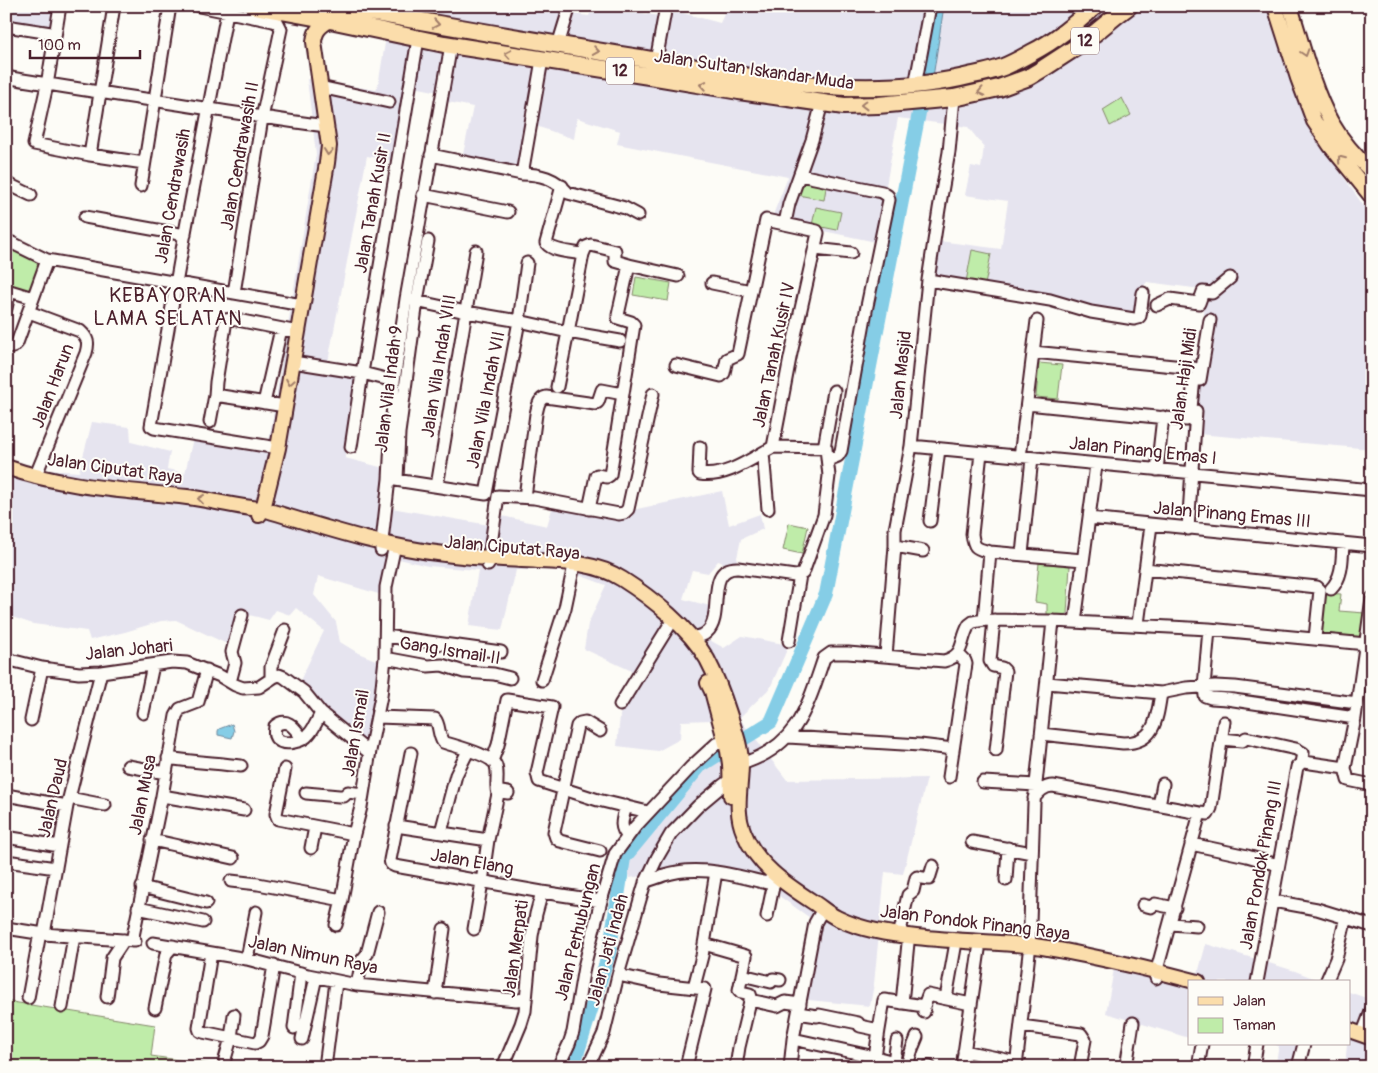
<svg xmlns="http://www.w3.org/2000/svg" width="1378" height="1073" font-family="Pangolin,sans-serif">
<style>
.built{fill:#e6e4ef}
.green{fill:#bfeca9;stroke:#84866a}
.water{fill:#85cde6;stroke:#6d879b}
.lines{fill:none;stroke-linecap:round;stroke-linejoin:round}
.river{stroke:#85cde6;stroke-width:14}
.minor-casing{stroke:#4a1f2b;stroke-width:15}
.major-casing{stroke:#4a1f2b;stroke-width:18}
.highway-casing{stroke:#4a1f2b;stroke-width:20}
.minor{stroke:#fdfcf7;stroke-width:11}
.major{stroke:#fbddab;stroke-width:14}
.highway{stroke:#fbddab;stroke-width:16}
.oneway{stroke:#a27e6b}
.labels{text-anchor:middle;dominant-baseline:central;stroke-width:4;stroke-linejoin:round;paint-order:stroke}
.shield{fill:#fdfcf7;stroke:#806168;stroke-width:1}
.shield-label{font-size:16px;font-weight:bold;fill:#4a1f2b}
.street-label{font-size:18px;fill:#4a1f2b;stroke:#fdfcf7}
.quarter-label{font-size:20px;letter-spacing:1px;fill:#4a1f2b;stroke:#fdfcf7}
</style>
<rect width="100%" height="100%" fill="#fdfcf7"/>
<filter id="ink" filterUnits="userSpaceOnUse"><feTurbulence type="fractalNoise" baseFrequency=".02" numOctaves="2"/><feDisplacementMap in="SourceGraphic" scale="10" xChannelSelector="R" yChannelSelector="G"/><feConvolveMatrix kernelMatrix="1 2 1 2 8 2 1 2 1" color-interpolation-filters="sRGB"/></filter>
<g filter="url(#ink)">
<path class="built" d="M6,6h56l-4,27 -52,-8z
M218,6h316l22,6 33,4 4,-10h13l57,11 1,-9 56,15 8,-17h38l15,5 2,-5h493l39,130 57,82v231l-186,-16 19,-112 -4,-32 -54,-7 -8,9 -3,27 -205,-37 8,-40 62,8 7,-48 -43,-6 6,-29 10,2 3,-21 -16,-20 -70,-9 -22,124 -105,-22 17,-43 -171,-33 3,-13 -43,-13 -3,21 -44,-15 -9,46 -59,-11 11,-52 -35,-7 1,-8 -30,-6 -11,76 -31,-6 -39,206 34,7 -17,89 39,10 -4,38 109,19 4,-11 54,12 7,-24 67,15 16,-8 85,-18 7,34 31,-11 3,15 -22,10 -6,28 -17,-6 -10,12 -16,-3 -9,29 27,7 -6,31 20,11 18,-12 47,9 -19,43 -31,30 48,62 140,-2 -24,96 -18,-2 -11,112 -4,22 -72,-7 15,-79 -61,-43 -72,-8 -50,9 -9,-31 94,-101 -1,-26 -33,1 -1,18 -22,12 -41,-5 6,-60 11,-14 -50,-23 4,-25 18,-39 -41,-15h-49l-14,60 -33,-4 9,-56 -50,-4 -41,-10 -5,39 -64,-19 -4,19 22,27 4,20 18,11 20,8 -3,50 -10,30 -12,-5 -58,-45 29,-60 -28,-23 -6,7 -14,-5 -7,10 -31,-8 -11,32 -51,-24 -15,1 -36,11 -35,8 -3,-9 -54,-7 -27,-9v-156l30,10 43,3 13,-50 38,5 1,15 39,10 -3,17 18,4 9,-39 74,13 48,-293 -9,-75 69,11 3,-10 7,-43z
M1206,944l89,27 28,11h-134v56l-83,-25 10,-55 81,19z
M1349,992l23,8v58l-2,9h-25l2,-23h2z
M1273,1044h29l-6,23h-21l4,-21z"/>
<path class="green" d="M1122,98l9,17 -21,11 -7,-16z
M802,177l25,5 -3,18 -26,-5z
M816,207l25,5 -4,18 -25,-5z
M6,243l38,18 -13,34 -25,-7z
M972,250l19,4 -6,31 -19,-3z
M636,277l35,6 -3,18 -35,-6z
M1039,363l23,2 -4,34 -22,-2z
M789,523l19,4 -6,27 -19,-4z
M1039,563l31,3 -3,48 -20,4v-14l-12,-2z
M1322,593l19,1 -2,17 26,2 -3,29 -45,-5z
M6,1001l149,24 -4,31 76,11h-221z"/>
<path class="water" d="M933,6h11l-11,71 -13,2z
M232,724l2,7 -2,7 -14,-3v-4l1,-2z"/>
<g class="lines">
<path class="river" d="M573,1067l36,-114 15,-95 76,-92 71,-44 55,-128 97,-502"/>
<defs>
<path id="minor" d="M60,6l-13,79 -13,59 56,11 54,8
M199,6l74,15 5,2 3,6 -19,89 -28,175
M227,12l-41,215 -35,199 3,2 124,20
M6,26l45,7
M558,45l12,-39
M656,61l10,-55
M6,77c44,8 88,14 132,21 63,9 125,20 188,28
M915,86l15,-80
M320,87l69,15
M90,155l24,-149
M431,155l91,19 20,-114
M522,174c18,0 33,4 46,19l57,15 13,7
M800,175l82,17 6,4 1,4 -23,111 -25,140 -3,5 -10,4
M6,183l25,12
M141,186l29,-180
M562,186l-16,57c7,9 26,9 37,11l3,-7 5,-2 24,6v10l14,4 -11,50v3l13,4 3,3 -24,150 -3,2 -10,-2 -1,1 -7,33
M423,195l85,17
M85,217l100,18
M785,223l4,-19 23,-64 10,-37
M6,240l41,20
M815,249l36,4
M629,265l49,11
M928,280l122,20 41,12 43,7 4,-1 2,-2 3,-23
M712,283l39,8
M411,300l55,12 53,9 8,-58
M1157,305l13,-6 29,4 4,-11 9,1 18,-15
M6,308l4,-17 23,7
M29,312l51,19c8,7 9,12 6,22l-51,124
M6,348l7,-1 4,-4 30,-83 255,45
M293,362l69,11 32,8
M676,365l45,11 3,-3 3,-14 11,-5 28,-134 51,11 1,2 -28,125 -17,89 53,1 3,28 -5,39 -21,58 -3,2 -5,1 -57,-8c-34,-1 -13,48 -31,64 -4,4 -11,5 -15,5
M1200,380l10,-60
M557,387l11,-55 52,9
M215,395l70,11
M264,403l17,-74
M1027,404l159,16 4,-2 5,-49 -1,-1 -161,-16
M210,422l5,-27 1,-13 10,-62 6,-1 66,13
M911,446l461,44
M351,447l12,-80 55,-328
M700,447l-1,26 1,1c26,4 51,-15 73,-27
M824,448l10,-57
M763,453l5,56
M981,453l-9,81c2,15 4,14 18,18l93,8
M1020,457l17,-136
M1157,470l6,-53
M389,479l97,15 33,-173 49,11 15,-78
M397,480l2,-47 18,-132 11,-60
M437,486l39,-235
M525,497l11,-83c2,-7 2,-15 10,-17l49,7 3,-2 4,-12 21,4
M1089,518l283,28
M930,521l9,-72
M1188,529l8,-118
M895,546l28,5
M381,550l8,-71 5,-98 12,-82 45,-254
M1022,554l10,-96
M488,565l10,-69 36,2 85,16 5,-1 4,-4 25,-115
M1145,569l172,18 3,3 -5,48
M1331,589c12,-12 11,-30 12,-46
M1372,598l-17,120 -10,50 3,12 24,5
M984,620l6,-68
M994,620l-4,41 3,5 9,2 3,3 -9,79
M1075,622l21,-157
M1138,624l13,-99
M1209,629l-5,58 1,9 6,2 16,1 128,19
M386,636l115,16
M789,641l11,-66
M886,656l9,-110v-16l16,-84 17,-166 11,-71 10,-57 5,-54
M385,658l43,8 14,-1 22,7 30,2 16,4
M6,659l36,9 37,5 22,-1 71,-10 15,1 33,13 15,9 8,3 16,-1 15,-10 5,-2 5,2 20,15 17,21 45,37 4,1
M271,679v-12l14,-37
M542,680l23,-72 8,-38
M230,682l5,-19 -3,-11 10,-37
M1047,683l114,10 25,-5 29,-2 20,1 122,16
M620,705l49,-79
M143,713l10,-48
M377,717l58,2c5,6 3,16 8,23 11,4 50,13 53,24 3,9 -1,19 2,28
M31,720l11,-52
M1041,734l82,9c32,0 34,-24 38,-50
M788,737l132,8 33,4
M303,739c-8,-10 -15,-23 -28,-13 0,4 -2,8 1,12 7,9 27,4 33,-4 5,-5 9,-15 12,-21
M1222,739l20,2 4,-3 50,11 7,4 -2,10
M411,753l-21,107 1,4 4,2 147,26 59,9
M168,758c25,4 49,5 73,8
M492,761l6,-16 9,-45 45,7 -15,66 2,8 59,19 50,12
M741,764c56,-17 66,-56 83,-106l7,-5h17l96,8c22,-6 15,-19 25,-36l4,-3 11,-2 69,1 156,8 157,15
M128,766l38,7
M285,769l-9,45 2,5 76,15
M949,777l17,-113 -1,-3 -7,-7
M983,782l53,3
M306,793l33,3h5l4,-4 15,2
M6,795l61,11
M162,796l82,14
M69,798l36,7
M1034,798c5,-6 10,-12 19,-12l147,27 8,1 3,-6 13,-86
M1159,805l4,-21
M626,806c-3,12 -8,21 2,30
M396,826l92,14
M441,832l15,-57 12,-24
M6,837l53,9
M152,840l81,18
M972,842l60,11
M1191,844l56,12 31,9
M311,848l4,-21
M600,851l-40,-10 -4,-3 -2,-6 23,-106 3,-3 5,-1 15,9
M6,861l50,7
M1006,880l2,-32
M231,881l27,3 84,16
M645,882c6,-3 12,-4 19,-7 34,-11 68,0 103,8l4,-4
M142,887l64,16
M1273,901l44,8 55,17
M1143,905l8,2 4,-3 20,4
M138,908l65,14
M905,908l3,-13 5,-4 3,-13 1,-1 12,2 4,-13
M767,916l7,-34
M1171,924l26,2
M336,925l6,-25 12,-66 7,-27 9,-56 11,-55 4,-38 1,-71 9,-42
M6,928l38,6 91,7
M474,929l8,-47 6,-42 10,-46 3,-2 7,1
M44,934l23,-128 34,-134
M899,935l3,-12
M132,941l30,-145 14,-80 4,-7 18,-7 9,-32
M153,943l94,16 61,16 49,10 138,13 21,2 10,-1
M704,944l42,12 -7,34 2,2 9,2 1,3 -12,50 -3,20
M211,953l-12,75 1,3 3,1 52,11 4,-2 3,-5 12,-71
M247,959l9,-47
M618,975l41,9 46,5 -19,78
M742,975l29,7 2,-3 7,1
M1156,978l2,-12 42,-153
M1257,982l40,-215 4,-4 3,-1 41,6
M1326,982l10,-23 10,-42
M357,985l5,-25 5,-6 11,-42
M694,987l8,-31 14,-84
M435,993l9,-64
M107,997l5,-39 12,-18
M28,998l12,-65
M946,998l9,-50
M750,1000l27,6 8,-4 15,2
M902,1003l6,-60
M924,1006l4,-11 43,9
M62,1007l12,-71
M155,1008l11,-54 7,-8
M798,1013l19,3 2,-1 39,8 2,3 19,4 -4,27
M1021,1026l60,8 4,6 -5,27
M294,1028l7,-55
M879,1030l5,-30 40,6v6
M1362,1035l10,-26
M302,1039l14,-62
M793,1039l82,18 39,10
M964,1051l52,11
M225,1059l6,-21 3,-23
M894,1061l3,-20
M907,1065l5,-16 5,-12
M325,1067l11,-85
M503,1067l18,-43 4,-13 7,-75 4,-22 6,-22
M558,1067l11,-23 4,-12 11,-65 17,-66 14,-47 20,-27 56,-60 25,-23 15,-9
M588,1067l16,-34 14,-58 26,-89 13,-28 14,-24 27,-28 25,-21 7,-5
M790,1067l3,-28 22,-116 8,-14
M927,1067h3
M962,1067l17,-117
M1016,1067l13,-114 5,-150 19,-182
M1126,1067l7,-44
M1198,1067l4,-23
M1253,1067l4,-23
M1298,1067l6,-23"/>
<path id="major" d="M1275,6l23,72 16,43 16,24 42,52
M1290,6c12,38 22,81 41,116 11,19 25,35 41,50
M6,467c59,21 120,23 181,30 26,3 51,11 76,12 60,18 120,38 182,45 30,4 62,5 93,7 29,1 59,2 84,18 30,19 67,49 85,80 9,17 16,35 22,54 5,16 12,33 12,51 0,24 -7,46 3,69 12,31 41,51 69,69 8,5 15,12 24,16 24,12 53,16 79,19 37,4 74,5 111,8 19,2 38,6 57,10 39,8 77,17 114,27
M259,515l4,-6 15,-61 49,-285 2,-17 -15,-104c1,-12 6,-16 16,-22
M708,683l4,8 16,60 2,13 1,32
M1349,1030l23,8"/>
<path id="highway" d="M254,6l76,14 114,24 218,34 77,13 105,15 34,-1 76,-7 45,-10 30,-11 15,-9 40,-26 33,-27 12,-9
M336,6c101,18 202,36 304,52 110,19 222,45 333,17 10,-2 20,-4 30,-8 10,-4 19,-9 28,-14 24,-12 44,-29 64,-47"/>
</defs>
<use href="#minor" class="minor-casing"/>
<use href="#major" class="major-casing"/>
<use href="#highway" class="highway-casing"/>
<use href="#minor" class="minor"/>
<use href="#major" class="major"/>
<use href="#highway" class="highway"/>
</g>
<defs><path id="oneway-chevron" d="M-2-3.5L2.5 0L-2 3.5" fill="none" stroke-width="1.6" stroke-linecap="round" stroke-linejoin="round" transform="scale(1.25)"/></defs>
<g class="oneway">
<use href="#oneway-chevron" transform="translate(436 24) rotate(10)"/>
<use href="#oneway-chevron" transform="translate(596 51) rotate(9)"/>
<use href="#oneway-chevron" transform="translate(1305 53) rotate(72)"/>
<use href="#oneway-chevron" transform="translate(508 54) rotate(-170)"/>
<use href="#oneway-chevron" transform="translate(703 85) rotate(-170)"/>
<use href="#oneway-chevron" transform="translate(981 92) rotate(168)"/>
<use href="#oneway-chevron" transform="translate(864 105) rotate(179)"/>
<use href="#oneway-chevron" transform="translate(328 152) rotate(96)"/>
<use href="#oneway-chevron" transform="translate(1341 159) rotate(-129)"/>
<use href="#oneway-chevron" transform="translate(290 382) rotate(100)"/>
<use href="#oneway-chevron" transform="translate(201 499) rotate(-173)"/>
</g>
</g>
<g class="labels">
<g class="shield">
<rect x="1071" y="27.5" width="28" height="27" rx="4"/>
<rect x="606" y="57.5" width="28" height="27" rx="4"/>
</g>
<g class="shield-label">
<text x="1085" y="41">12</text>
<text x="620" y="71">12</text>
</g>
<g class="street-label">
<text transform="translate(754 70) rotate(8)">Jalan Sultan Iskandar Muda</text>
<text transform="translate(240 156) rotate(-80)">Jalan Cendrawasih II</text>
<text transform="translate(173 196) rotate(-80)">Jalan Cendrawasih</text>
<text transform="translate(373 203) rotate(-80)">Jalan Tanah Kusir II</text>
<text transform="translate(774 355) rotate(-78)">Jalan Tanah Kusir IV</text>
<text transform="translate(439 366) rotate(-81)">Jalan Vila Indah VIII</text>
<text transform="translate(901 375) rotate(-84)">Jalan Masjid</text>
<text transform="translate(1184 379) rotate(-82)">Jalan Haji Midi</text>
<text transform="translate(53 386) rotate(-69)">Jalan Harun</text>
<text transform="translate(389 389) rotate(-83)">Jalan Vila Indah 9</text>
<text transform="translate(486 400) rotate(-79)">Jalan Vila Indah VII</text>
<text transform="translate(1143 451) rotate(6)">Jalan Pinang Emas I</text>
<text transform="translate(115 469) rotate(8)">Jalan Ciputat Raya</text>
<text transform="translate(1232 515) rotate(5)">Jalan Pinang Emas III</text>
<text transform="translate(512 548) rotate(5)">Jalan Ciputat Raya</text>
<text transform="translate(129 650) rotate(-6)">Jalan Johari</text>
<text transform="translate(450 651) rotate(9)">Gang Ismail II</text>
<text transform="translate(356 733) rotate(-80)">Jalan Ismail</text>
<text transform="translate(143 795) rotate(-79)">Jalan Musa</text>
<text transform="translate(53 798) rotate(-77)">Jalan Daud</text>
<text transform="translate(472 862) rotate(10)">Jalan Elang</text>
<text transform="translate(1261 865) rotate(-80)">Jalan Pondok Pinang III</text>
<text transform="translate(975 923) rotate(7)">Jalan Pondok Pinang Raya</text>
<text transform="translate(578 932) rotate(-76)">Jalan Perhubungan</text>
<text transform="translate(516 949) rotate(-82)">Jalan Merpati</text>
<text transform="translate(608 950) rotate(-75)">Jalan Jati Indah</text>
<text transform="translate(313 955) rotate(12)">Jalan Nimun Raya</text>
</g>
<g class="quarter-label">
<text x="168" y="295">KEBAYORAN<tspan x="168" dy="23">LAMA SELATAN</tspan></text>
</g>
</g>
<rect width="1378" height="1073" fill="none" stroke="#fdfcf7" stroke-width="25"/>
<rect x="12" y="12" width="1353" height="1048" fill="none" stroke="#4a1f2b" stroke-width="2" filter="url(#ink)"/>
<rect x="1188" y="980" width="162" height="65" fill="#fdfcf7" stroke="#b5a4a5"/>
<rect x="1198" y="997" width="25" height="8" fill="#fbddab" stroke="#b5a4a5"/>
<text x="1233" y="1006" font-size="15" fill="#4a1f2b">Jalan</text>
<rect x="1198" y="1018" width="25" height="15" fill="#bfeca9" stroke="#b5a4a5"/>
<text x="1233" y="1030" font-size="15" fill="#4a1f2b">Taman</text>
<path d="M30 50v8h110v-8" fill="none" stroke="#4a1f2b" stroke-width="2.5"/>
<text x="38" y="50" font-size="15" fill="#4a1f2b" stroke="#fdfcf7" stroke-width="4" paint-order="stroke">100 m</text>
</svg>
